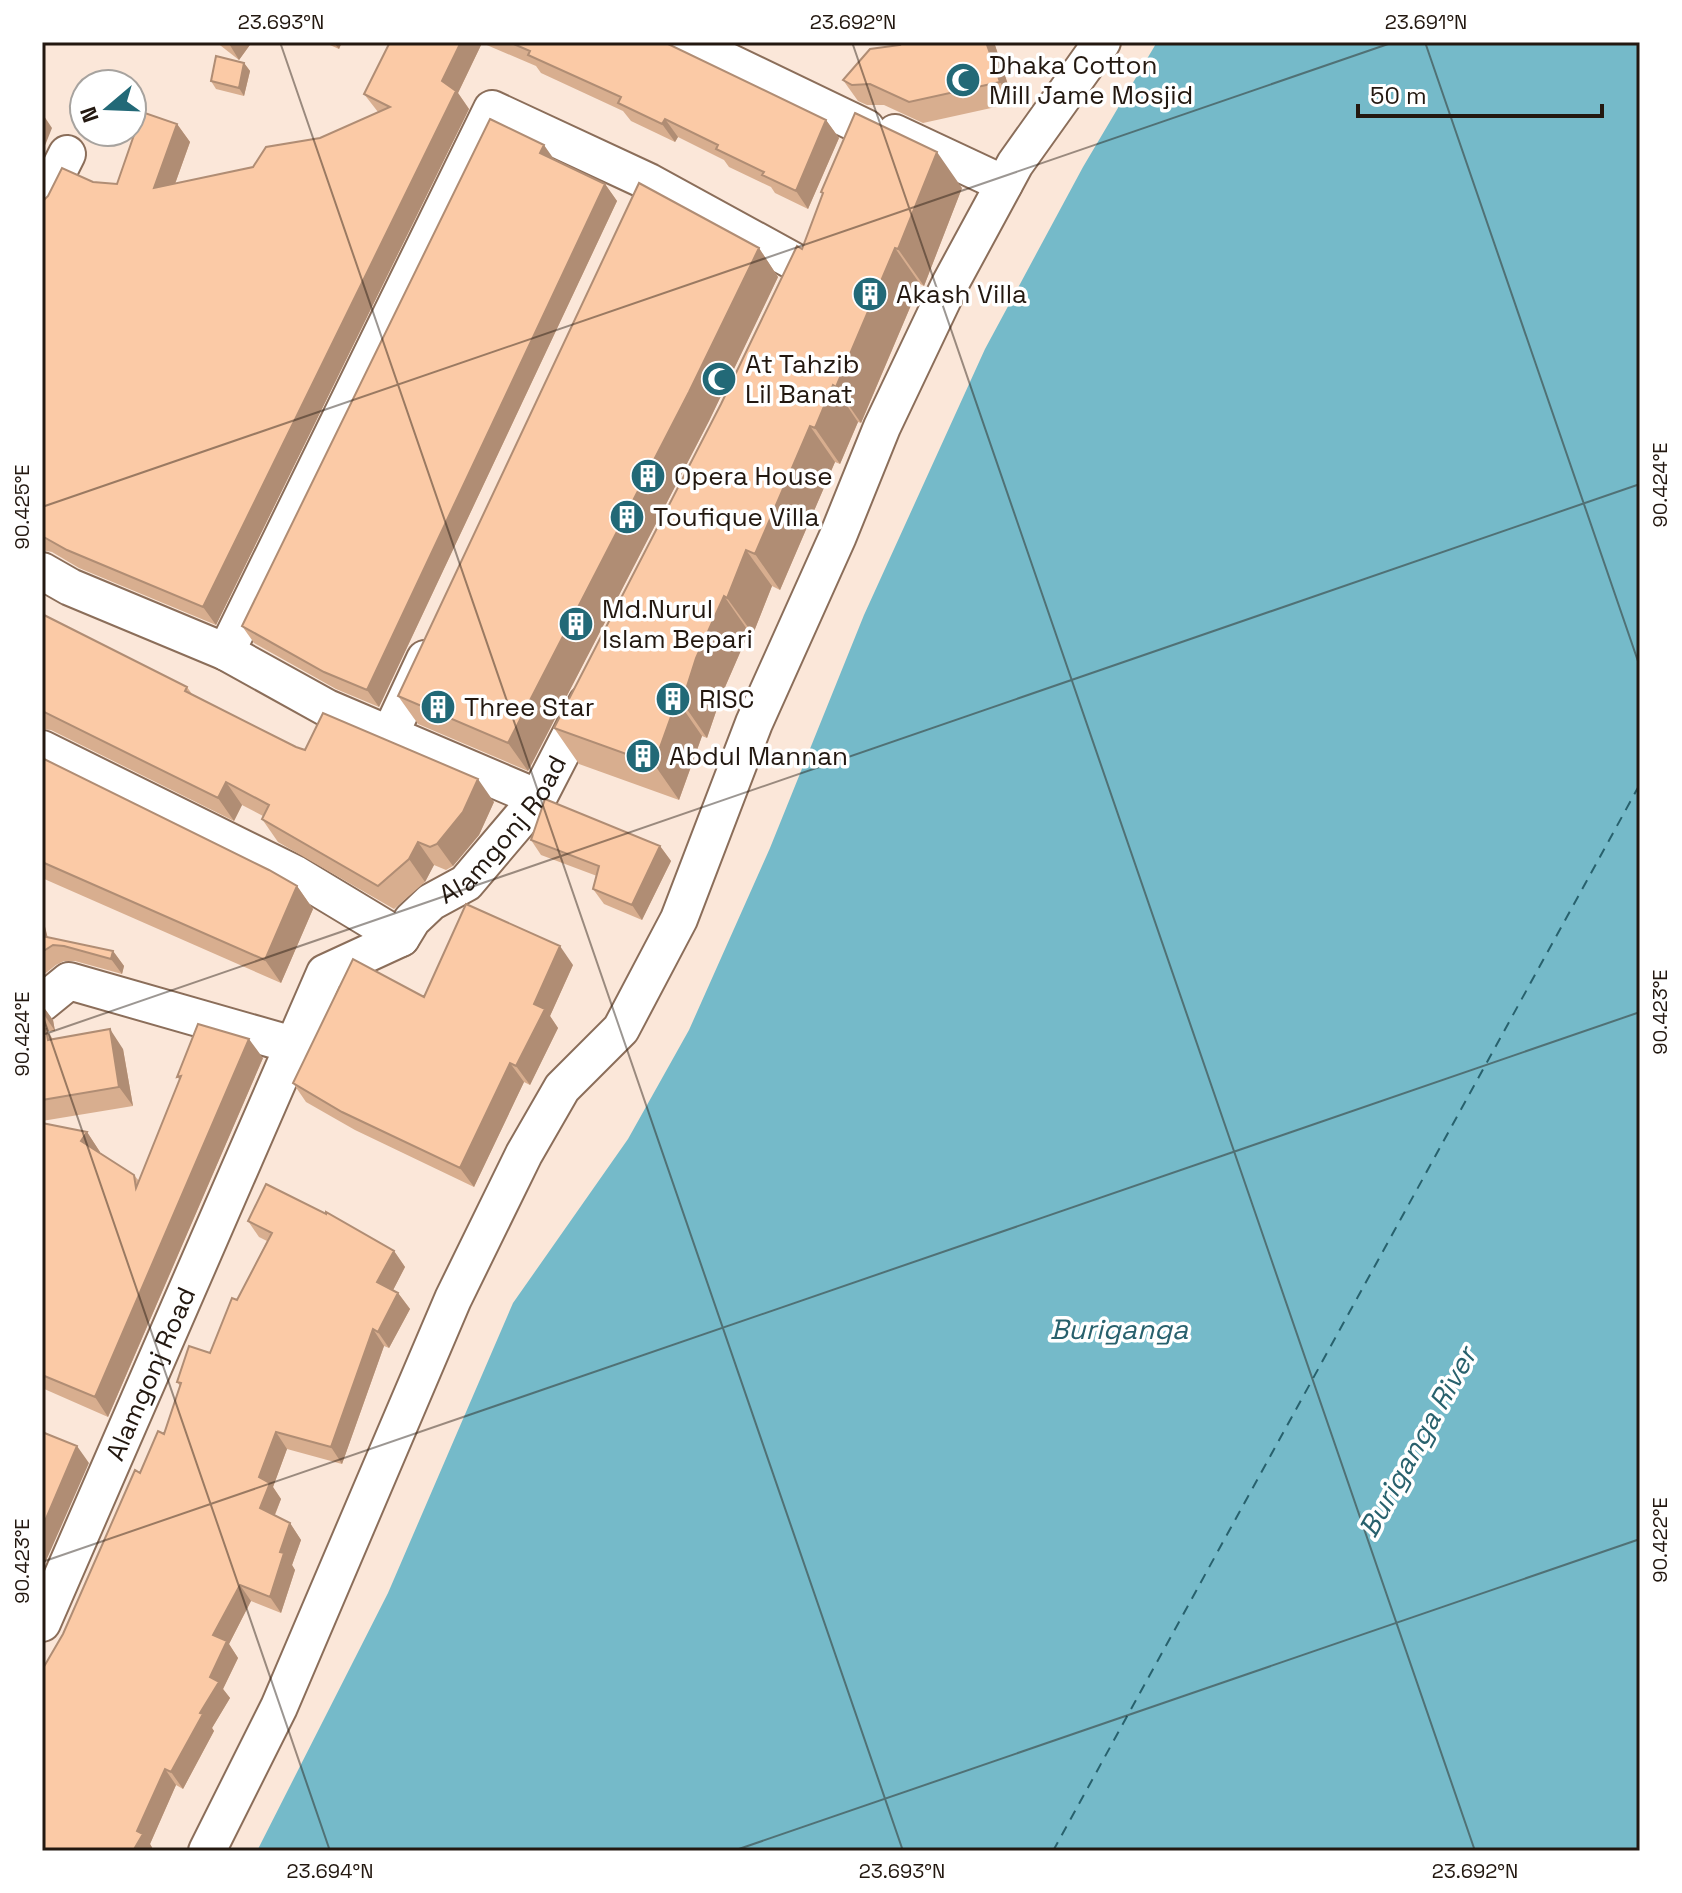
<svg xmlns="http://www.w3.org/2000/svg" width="1682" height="1893" font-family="'Space Grotesk',sans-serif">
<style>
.water{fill:#75bac9}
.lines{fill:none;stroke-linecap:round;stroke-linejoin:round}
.ferry{stroke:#28616d;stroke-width:2;stroke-dasharray:10 8;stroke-linecap:butt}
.minor-casing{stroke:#8b6e5a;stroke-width:40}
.minor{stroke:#fff;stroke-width:36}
.wall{fill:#d8ae8f}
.shaded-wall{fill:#b08d74}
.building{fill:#fbcaa6;stroke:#b08d74;stroke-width:2}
.ticks{fill:none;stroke:#231810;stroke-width:2;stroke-opacity:0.45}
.labels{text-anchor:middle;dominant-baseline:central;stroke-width:7;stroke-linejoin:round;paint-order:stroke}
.poi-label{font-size:26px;fill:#231810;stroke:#fff;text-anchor:start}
.street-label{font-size:26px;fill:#231810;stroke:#fff}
.water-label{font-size:28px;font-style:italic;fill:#28616d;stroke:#fff}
.neatline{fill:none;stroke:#231810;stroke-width:3}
.ticks-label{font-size:20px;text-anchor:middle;fill:#231810}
</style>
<rect width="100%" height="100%" fill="#fbe7d9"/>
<path class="water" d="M1157,42h483v1809h-1383l131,-258 125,-290 115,-164 61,-109 81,-182 94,-233 121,-266 98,-182z"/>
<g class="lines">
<path class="ferry" d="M1053,1851l587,-1067"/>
<defs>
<g id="minor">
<path d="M687,42l179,86"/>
<path d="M895,133l109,51"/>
<path d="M42,204l25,-50"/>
<path d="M42,571l28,16 156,65 101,56 211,90"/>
<path d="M226,652l266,-543 157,73 157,86"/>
<path d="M390,734l35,-75"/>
<path d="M42,749l253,125 106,64"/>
<path d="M42,1003l27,-22 224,64"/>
<path id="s1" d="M42,1623l283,-650 76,-35 11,-18 19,-18 35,-19 72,-85 49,-95"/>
<path d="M207,1851l72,-144 174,-408 71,-145 38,-66 59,-59 58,-110 75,-196 84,-187 44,-109 68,-143 65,-120 87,-122"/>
</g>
</defs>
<use href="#minor" class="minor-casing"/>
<use href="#minor" class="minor"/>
</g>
<path class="wall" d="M216,42h36l-13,18z
M323,42h19l-3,7z
M390,42h274l162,78 13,18 -31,71 -33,-16 -4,-6 -42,-20 -5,-7 -46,-23 -3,5 -44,-21 -8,-10 -82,-38 -5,-7 -54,-23 -24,50 11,16 -253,516 -137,-57 -27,-16 -10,-2v-348l51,-20 24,2 60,-60 13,18 -15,42 78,-17 125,-55 -14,-18z
M994,42l20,61 -91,20 -39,-18h-17l-9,-4 -15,-21z
M244,63l6,8 -6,25 -28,-7 -5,-8z
M554,159l51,25 12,17 -238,506 -43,-18 -82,-46 -12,-17z
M962,188l-38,98 -4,-2 -59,139 -3,-1 -18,42 -5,-2 -55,128 -8,-4 -19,48 -4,-2 -27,62 -15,44 -5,-2 -23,64 -100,-36 -25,-36 248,-479 21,-54 -2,-3z
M759,248l19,29 -69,144 -181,350 -110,-47 -20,-28z
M42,614l145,73 5,7 104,53 198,55 -15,33 -26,31 -7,4 -12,-5 -9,17 -31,27 -116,-67 -16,-23 1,-3 -21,-11 -8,16 -183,-91 -9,-1z
M42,758l255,128 16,23 -32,74 -239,-105z
M531,840l129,6 11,15 -29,59 -38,-16 -11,-15 4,-13 -56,-21z
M42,914l5,23 66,14 11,15 -2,8 -47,-13h-11l-8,4 -14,11z
M573,965l-23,51 8,12 -28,57 -6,-3 -50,105 -119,-57 -49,-28 -13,-19 131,-86z
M42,1005l11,15 2,11h-8l6,8 70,10 10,57 -91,15z
M263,1058l-155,359 -66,-29v-265l45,9 13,20v1l34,22 5,6 41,-101 -3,-3z
M248,1221l146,30 11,16 -12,23 5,3 12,16 -21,39 -5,-2 -42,118 -55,-15 -14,38 8,12 -6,16 15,8 11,17 -9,25 3,5 -14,43 -30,-12 -22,43 9,14 -15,31 7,9 -18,30 2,3 -31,58 -7,-4 -26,59 4,7h-112l21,-217 77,-161 24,-39 16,-48 -3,-4 33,-29 57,-112 -8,-4z"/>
<path class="shaded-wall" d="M228,42h24l-13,18z
M333,42h9l-3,7z
M461,42h20l1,1 -24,50 11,16 -253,516 -13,-18 239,-526z
M986,42h8l20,61 -14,-21z
M244,63l6,8 -6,25 -5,-8z
M42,113l10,15 -10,25z
M665,119l13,18 -3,5 -13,-18z
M826,120l13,18 -31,71 -12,-18z
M177,124l13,18 -23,64 -13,-18z
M544,145l12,17 -16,-9z
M937,152l25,36 -38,98 -26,-37z
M605,184l12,17 -238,506 -12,-17z
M759,248l19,29 -69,144 -181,350 -20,-28z
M895,248l25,36 -59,139 -25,-36z
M833,385l25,37 -18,42 -25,-36z
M810,426l25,36 -55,128 -25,-36z
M746,550l26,36 -19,48 -26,-36z
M724,596l25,36 -27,62 -15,44 -25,-36 14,-44z
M677,700l25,36 -23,64 -25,-36z
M478,779l16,23 -15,33 -26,31 -16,-22z
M226,782l16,23 -8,16 -16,-23z
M418,842l16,23 -9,17 -16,-23z
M660,846l11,15 -29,59 -10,-15z
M297,886l16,23 -32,74 -16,-23z
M42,914l8,33 -8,-8z
M560,946l13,19 -23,51 8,12 -28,57 -14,-19 18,-62z
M113,951l11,15 -2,8 -11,-15z
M42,1005l11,15 2,11 -10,-15z
M110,1029l13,20 10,57 -14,-19z
M249,1039l14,19 -155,359 -13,-20z
M510,1063l14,19 -50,105 -14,-19z
M87,1132l13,20 -5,8 -14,-19z
M394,1251l11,16 -16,31 -12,-16z
M398,1293l12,16 -21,39 -11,-16z
M373,1329l11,17 -42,118 -11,-17z
M276,1432l11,17 -14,38 8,12 -10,25 -11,-16 -1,-31z
M77,1446l12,17 -47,107v-42z
M290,1523l11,17 -9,25 3,5 -14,43 -11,-16 10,-45z
M240,1585l11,16 -22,43 9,14 -15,31 7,9 -18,30 2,3 -31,58 -12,-17 29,-59 10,-36 3,-42z
M165,1769l11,16 -26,59 4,7h-21l4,-20z"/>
<path class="building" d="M390,42h71l-19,39 14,10 -253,516 -136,-57 -25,-14v-334l6,-6 14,-28 31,14 24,2 25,-72 35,12 -23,64 99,-21 13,-20 54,-9 70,-31 -26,-13z
M509,42h155l162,78 -30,71 -34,-16 2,-3 -48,-23 2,-4 -53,-26 -3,5 -44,-21 3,-6 -93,-42 2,-4z
M899,42h87l14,40 -91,20 -39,-18 -18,1 -9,-5 27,-31 30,-4z
M216,56l28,7 -5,25 -28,-7z
M855,113l82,39 -39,97 -3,-1 -59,139 -3,-2 -18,43 -5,-2 -55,128 -9,-4 -19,48 -3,-2 -28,62 -14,44 -5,-2 -23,64 -100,-36 167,-324 76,-158 5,3 21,-56 -2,-1z
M490,119l54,26 -4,8 65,31 -238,506 -43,-18 -82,-46z
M639,183l120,65 -70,144 -181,351 -110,-47z
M42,614l145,73 -2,4 111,56 9,3 18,-37 155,66 -15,33 -26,32 -7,3 -12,-5 -9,17 -31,27 -116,-67 7,-14 -43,-23 -8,16 -176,-87z
M42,758l227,112 28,16 -32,74 -223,-98z
M545,799l115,47 -28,59 -39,-16 6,-23 -68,-26z
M466,904l94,42 -26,58 11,5 -29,57 -6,-3 -50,105 -118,-56 -49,-29 60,-124 71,38z
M42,936l71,15 -2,8 -47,-13 -11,-1 -11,7z
M198,1024l51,15 -154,358 -53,-22v-252l45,9 -6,9 53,34 2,13 45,-112 -4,1z
M42,1029h4l2,11 62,-11 9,58 -77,13z
M266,1184l60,30v-2l68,39 -17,31 21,11 -20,39 -5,-3 -42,118 -55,-15 -17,45 11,6 -10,25 30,15 -10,29 4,1 -14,44 -30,-12 -27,50 14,6 -17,36 9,5 -19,31 3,1 -32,58 -6,-3 -28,62 6,3 -10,17h-91v-181l21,-36 72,-164 5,3 18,-42 6,3 17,-51 -4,-1 12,-36 21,7 22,-55 5,2 35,-67 -24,-12z
M42,1432l35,14 -35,82z"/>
<path class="ticks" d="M280,42l623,1809M852,42l623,1809M1425,42l215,625M42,507l1352,-465M42,1014l288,837M42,1035l1598,-551M42,1562l1598,-550M733,1851l907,-312"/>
<defs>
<symbol id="mosque-disc" viewBox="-11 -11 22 22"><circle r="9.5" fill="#226977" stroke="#fff"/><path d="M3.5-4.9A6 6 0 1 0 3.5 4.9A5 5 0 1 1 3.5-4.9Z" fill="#fff"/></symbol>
<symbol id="building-disc" viewBox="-11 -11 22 22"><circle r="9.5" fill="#226977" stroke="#fff"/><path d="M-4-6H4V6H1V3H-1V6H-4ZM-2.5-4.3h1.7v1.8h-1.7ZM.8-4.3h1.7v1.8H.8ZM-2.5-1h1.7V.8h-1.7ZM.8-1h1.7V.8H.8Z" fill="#fff"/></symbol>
</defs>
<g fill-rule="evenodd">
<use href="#mosque-disc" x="943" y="60" width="40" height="40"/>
<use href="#building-disc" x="850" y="274" width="40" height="40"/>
<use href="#mosque-disc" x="699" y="359" width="40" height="40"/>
<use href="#building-disc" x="628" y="456" width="40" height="40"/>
<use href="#building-disc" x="607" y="497" width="40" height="40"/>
<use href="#building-disc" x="556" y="604" width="40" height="40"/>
<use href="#building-disc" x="653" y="679" width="40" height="40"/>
<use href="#building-disc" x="418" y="687" width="40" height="40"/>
<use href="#building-disc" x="623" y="736" width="40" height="40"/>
</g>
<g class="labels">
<g class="poi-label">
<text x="989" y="65">Dhaka Cotton<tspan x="989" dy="30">Mill Jame Mosjid</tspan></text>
<text x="896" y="294">Akash Villa</text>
<text x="745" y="364">At Tahzib<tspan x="745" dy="30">Lil Banat</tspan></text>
<text x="674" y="476">Opera House</text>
<text x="653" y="517">Toufique Villa</text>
<text x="602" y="609">Md.Nurul<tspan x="602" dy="30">Islam Bepari</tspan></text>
<text x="699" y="699">RISC</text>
<text x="464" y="707">Three Star</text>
<text x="669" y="756">Abdul Mannan</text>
</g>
<g class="street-label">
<text stroke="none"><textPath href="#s1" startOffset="944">Alamgonj Road</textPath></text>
<text stroke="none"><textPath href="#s1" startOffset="272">Alamgonj Road</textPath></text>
</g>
<g class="water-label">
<text x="1119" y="1329">Buriganga</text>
<text transform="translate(1417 1442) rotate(-61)">Buriganga River</text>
</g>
</g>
<rect width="1682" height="1893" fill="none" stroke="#ffffff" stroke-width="88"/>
<g transform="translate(108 108) rotate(251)"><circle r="38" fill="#ffffff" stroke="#a7a39f" stroke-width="2"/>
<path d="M0-6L14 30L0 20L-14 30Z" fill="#226977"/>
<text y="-12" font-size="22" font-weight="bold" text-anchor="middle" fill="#231810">N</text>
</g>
<path d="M1358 104v12h244v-12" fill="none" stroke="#231810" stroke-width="4"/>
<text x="1370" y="104" font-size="24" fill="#231810" stroke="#ffffff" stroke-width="6" paint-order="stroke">50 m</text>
<rect x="44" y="44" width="1594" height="1805" class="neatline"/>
<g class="ticks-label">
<text x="281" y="29">23.693°N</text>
<text x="853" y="29">23.692°N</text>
<text x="1426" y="29">23.691°N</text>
<text transform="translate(1660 485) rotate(-90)" y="7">90.424°E</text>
<text transform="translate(22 507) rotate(-90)" y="7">90.425°E</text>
<text transform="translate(1660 1012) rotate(-90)" y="7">90.423°E</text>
<text transform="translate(22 1034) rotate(-90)" y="7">90.424°E</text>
<text transform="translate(1660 1540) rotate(-90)" y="7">90.422°E</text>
<text transform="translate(22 1561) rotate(-90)" y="7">90.423°E</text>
<text x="330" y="1878">23.694°N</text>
<text x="902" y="1878">23.693°N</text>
<text x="1475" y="1878">23.692°N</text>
</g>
</svg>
